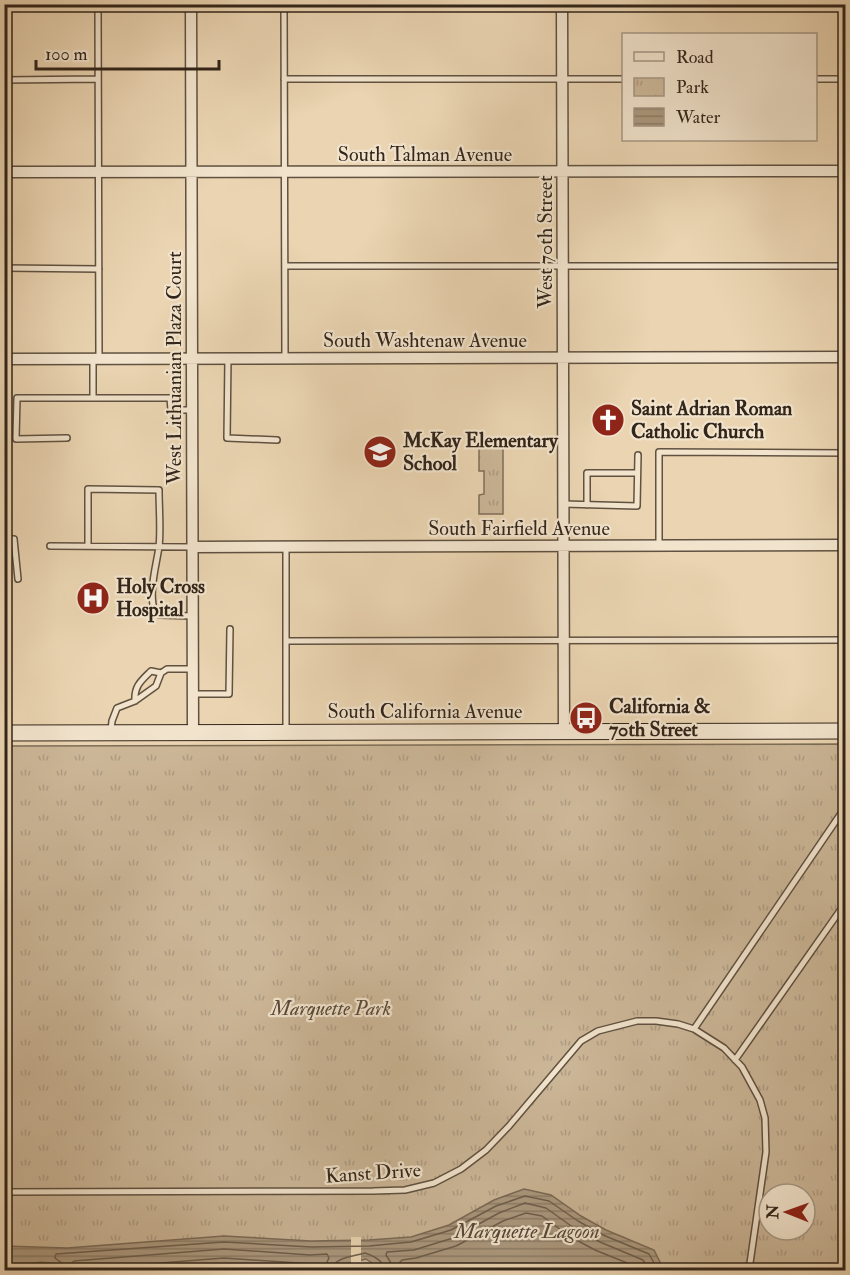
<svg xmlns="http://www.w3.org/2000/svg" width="850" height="1275" font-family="'IM FELL Double Pica',serif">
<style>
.park{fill:url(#park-tufts);stroke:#7e6e58;stroke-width:1.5;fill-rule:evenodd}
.water{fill:url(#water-rules);stroke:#7b6a56;stroke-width:1.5}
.pier{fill:#ead4b1}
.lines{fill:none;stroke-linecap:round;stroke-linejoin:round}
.shore{stroke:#6e5e4c;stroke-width:1.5}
.lane-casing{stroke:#605140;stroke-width:8}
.street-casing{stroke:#605140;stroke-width:13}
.secondary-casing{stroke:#32251a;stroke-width:17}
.lane{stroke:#f1e3cc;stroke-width:5}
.street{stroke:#f1e3cc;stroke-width:10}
.secondary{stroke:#f1e3cc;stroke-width:15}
.labels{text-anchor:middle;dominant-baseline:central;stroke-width:4.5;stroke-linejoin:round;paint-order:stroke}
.street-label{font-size:20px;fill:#32251a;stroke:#f1e3cc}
.poi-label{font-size:20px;font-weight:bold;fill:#32251a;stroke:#f1e3cc;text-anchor:start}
.park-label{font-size:20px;font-style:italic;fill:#584939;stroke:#f1e3cc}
.water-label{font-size:21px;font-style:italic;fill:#564838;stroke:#f1e3cc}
</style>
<defs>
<pattern id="park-tufts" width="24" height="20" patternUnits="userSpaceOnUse" patternTransform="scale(1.5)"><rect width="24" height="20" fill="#cbb697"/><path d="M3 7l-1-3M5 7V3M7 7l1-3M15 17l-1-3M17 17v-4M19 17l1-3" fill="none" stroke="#af9c82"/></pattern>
<pattern id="water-rules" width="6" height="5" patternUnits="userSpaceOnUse" patternTransform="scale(1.5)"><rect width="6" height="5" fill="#ab987e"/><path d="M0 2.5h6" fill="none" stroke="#8c7c66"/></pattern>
</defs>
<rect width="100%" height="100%" fill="#ead4b1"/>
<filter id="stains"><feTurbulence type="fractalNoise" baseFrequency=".00333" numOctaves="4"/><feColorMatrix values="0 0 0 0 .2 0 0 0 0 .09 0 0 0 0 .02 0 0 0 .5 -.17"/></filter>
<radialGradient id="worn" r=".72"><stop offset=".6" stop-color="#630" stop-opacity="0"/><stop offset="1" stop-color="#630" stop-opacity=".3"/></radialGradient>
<path class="park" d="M479,441h24v73h-24v-19l5,-1v-23h-5z
M845,744v526h-840l-1,-524zM769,1194h36v36h-36z"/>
<path class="water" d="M524,1189l27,6 30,21 25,14 48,20 10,20h-284l-2,-3 -12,-8 -25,6 -5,5h-276c-13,-16 -39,-3 -55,0l-1,-24 63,2 157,-12 87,5 58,-1 42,-3 38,-12 45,-25z"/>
<path class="pier" d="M351,1237h10v27l-10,2z"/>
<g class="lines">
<path class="shore" d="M65,1270l-2,-6 -8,-6 1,-4 168,-12 87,5 58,-1 42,-4 40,-12 45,-24 29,-10 24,5 29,20 25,14 46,19 9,16
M72,1270v-7l2,-2 150,-12 86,6 17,-1 2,4 -3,6 -1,6
M82,1270l2,-1 140,-11 89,6 3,2v4
M332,1270c2,-13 22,-14 33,-17 9,3 19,8 19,17
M392,1270l-1,-7 -5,-8 1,-3 27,-2 39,-12 46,-25 26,-10 21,5 28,20 26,14 43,18 6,10
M401,1270l-1,-8 2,-2 14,-2 40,-12 47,-25 23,-8 16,3 27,20 26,14 42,17 2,3"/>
<defs>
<path id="lane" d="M98,4l1,355
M284,4l1,354
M284,79h340
M816,79h28
M4,80l94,-1
M285,266h559
M4,268l95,1
M844,357v-353
M228,358l-1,80 50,2
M93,398h77l1,12h21
M67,438l-51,1 1,-41h76v-39
M563,504l74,2 1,-51
M587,505v-32h50
M4,539h10l4,40
M659,545v-93l187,1
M50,546l142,1
M88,546v-57l71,1c0,18 2,40 0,57 -3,20 -11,46 -4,66l5,2 32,1
M286,641l560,-1
M192,694h37l1,-65
M135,701c-1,-15 6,-20 16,-30l10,2
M111,730l1,-9 5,-13 18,-7 21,-15 5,-13 6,-4h25
M286,731v-185
M694,1029l152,-223
M735,1060l111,-158
M4,1192l369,-1 32,-1 29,-7 27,-14 25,-19 23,-24 72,-85 17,-10 39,-10h19l22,3 16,5 30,19 18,19 18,33 5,18 1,34 -17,118"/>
<path id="street" d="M191,4l2,728
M562,4l2,728
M4,172l842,-1
M4,359l842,-2
M192,547l654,-2"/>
<path id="secondary" d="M4,733l842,-2"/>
</defs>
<use href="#lane" class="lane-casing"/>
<use href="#street" class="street-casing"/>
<use href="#secondary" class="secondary-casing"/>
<use href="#lane" class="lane"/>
<use href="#street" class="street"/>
<use href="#secondary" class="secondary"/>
</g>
<defs>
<symbol id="church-disc" viewBox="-11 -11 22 22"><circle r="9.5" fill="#8f2418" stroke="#f1e3cc"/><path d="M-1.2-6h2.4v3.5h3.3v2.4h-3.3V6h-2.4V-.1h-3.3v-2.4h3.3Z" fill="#fff"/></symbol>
<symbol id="school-disc" viewBox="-11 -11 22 22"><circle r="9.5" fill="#8f2418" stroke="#f1e3cc"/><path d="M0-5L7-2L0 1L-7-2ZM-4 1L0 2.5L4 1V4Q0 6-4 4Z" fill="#fff"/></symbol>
<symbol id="hospital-disc" viewBox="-11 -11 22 22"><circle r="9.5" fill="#8f2418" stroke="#f1e3cc"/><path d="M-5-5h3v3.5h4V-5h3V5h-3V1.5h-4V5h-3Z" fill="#fff"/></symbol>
<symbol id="bus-disc" viewBox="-11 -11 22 22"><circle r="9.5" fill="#8f2418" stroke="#f1e3cc"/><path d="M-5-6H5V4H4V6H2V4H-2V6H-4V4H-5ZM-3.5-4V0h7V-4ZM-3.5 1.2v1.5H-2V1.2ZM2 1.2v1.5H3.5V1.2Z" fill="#fff"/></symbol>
</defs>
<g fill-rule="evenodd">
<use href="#church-disc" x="589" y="401" width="38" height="38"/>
<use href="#school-disc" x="361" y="433" width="38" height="38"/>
<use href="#hospital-disc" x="74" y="579" width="38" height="38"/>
<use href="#bus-disc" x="567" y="699" width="38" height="38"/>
</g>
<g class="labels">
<g class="street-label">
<text x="425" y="154">South Talman Avenue</text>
<text transform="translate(545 242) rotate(-90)">West 70th Street</text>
<text x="425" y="340">South Washtenaw Avenue</text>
<text transform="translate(174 368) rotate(-90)">West Lithuanian Plaza Court</text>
<text x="519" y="528">South Fairfield Avenue</text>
<text x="425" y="711">South California Avenue</text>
<text transform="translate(373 1173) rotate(-4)">Kanst Drive</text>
</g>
<g class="poi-label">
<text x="631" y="408">Saint Adrian Roman<tspan x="631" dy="23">Catholic Church</tspan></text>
<text x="403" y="440">McKay Elementary<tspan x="403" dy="23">School</tspan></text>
<text x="116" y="586">Holy Cross<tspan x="116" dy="23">Hospital</tspan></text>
<text x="609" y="706">California &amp;<tspan x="609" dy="23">70th Street</tspan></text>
</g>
<g class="park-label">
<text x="331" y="1008">Marquette Park</text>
</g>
<g class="water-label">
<text x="527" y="1231">Marquette Lagoon</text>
</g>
</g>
<rect width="850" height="1275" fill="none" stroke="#ead4b1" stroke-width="24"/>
<rect x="6" y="6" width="838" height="1263" fill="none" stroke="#32251a" stroke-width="3"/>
<rect x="12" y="12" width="826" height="1251" fill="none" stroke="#32251a" stroke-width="1.5"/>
<rect x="622" y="33" width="195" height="108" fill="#f1e3cc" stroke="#a59785" stroke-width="1.5"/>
<rect x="634" y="52" width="30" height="9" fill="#f1e3cc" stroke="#a59785" stroke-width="1.5"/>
<text x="676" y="63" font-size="18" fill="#32251a">Road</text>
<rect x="634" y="78" width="30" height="18" fill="url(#park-tufts)" stroke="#a59785" stroke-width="1.5"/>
<text x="676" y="93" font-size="18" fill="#32251a">Park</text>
<rect x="634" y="108" width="30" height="18" fill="url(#water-rules)" stroke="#a59785" stroke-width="1.5"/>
<text x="676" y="123" font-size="18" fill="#32251a">Water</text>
<g transform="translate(787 1212) rotate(271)"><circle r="28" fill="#f1e3cc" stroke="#a59785" stroke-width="1.5"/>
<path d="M0-4.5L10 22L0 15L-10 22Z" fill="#8f2418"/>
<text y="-9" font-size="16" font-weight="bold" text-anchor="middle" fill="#32251a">N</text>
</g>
<path d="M36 60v9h183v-9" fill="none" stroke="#32251a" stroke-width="3"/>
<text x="45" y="60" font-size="18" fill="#32251a" stroke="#f1e3cc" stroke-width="4.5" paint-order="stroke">100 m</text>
<rect width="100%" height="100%" filter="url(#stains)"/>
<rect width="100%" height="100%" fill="url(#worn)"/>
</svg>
